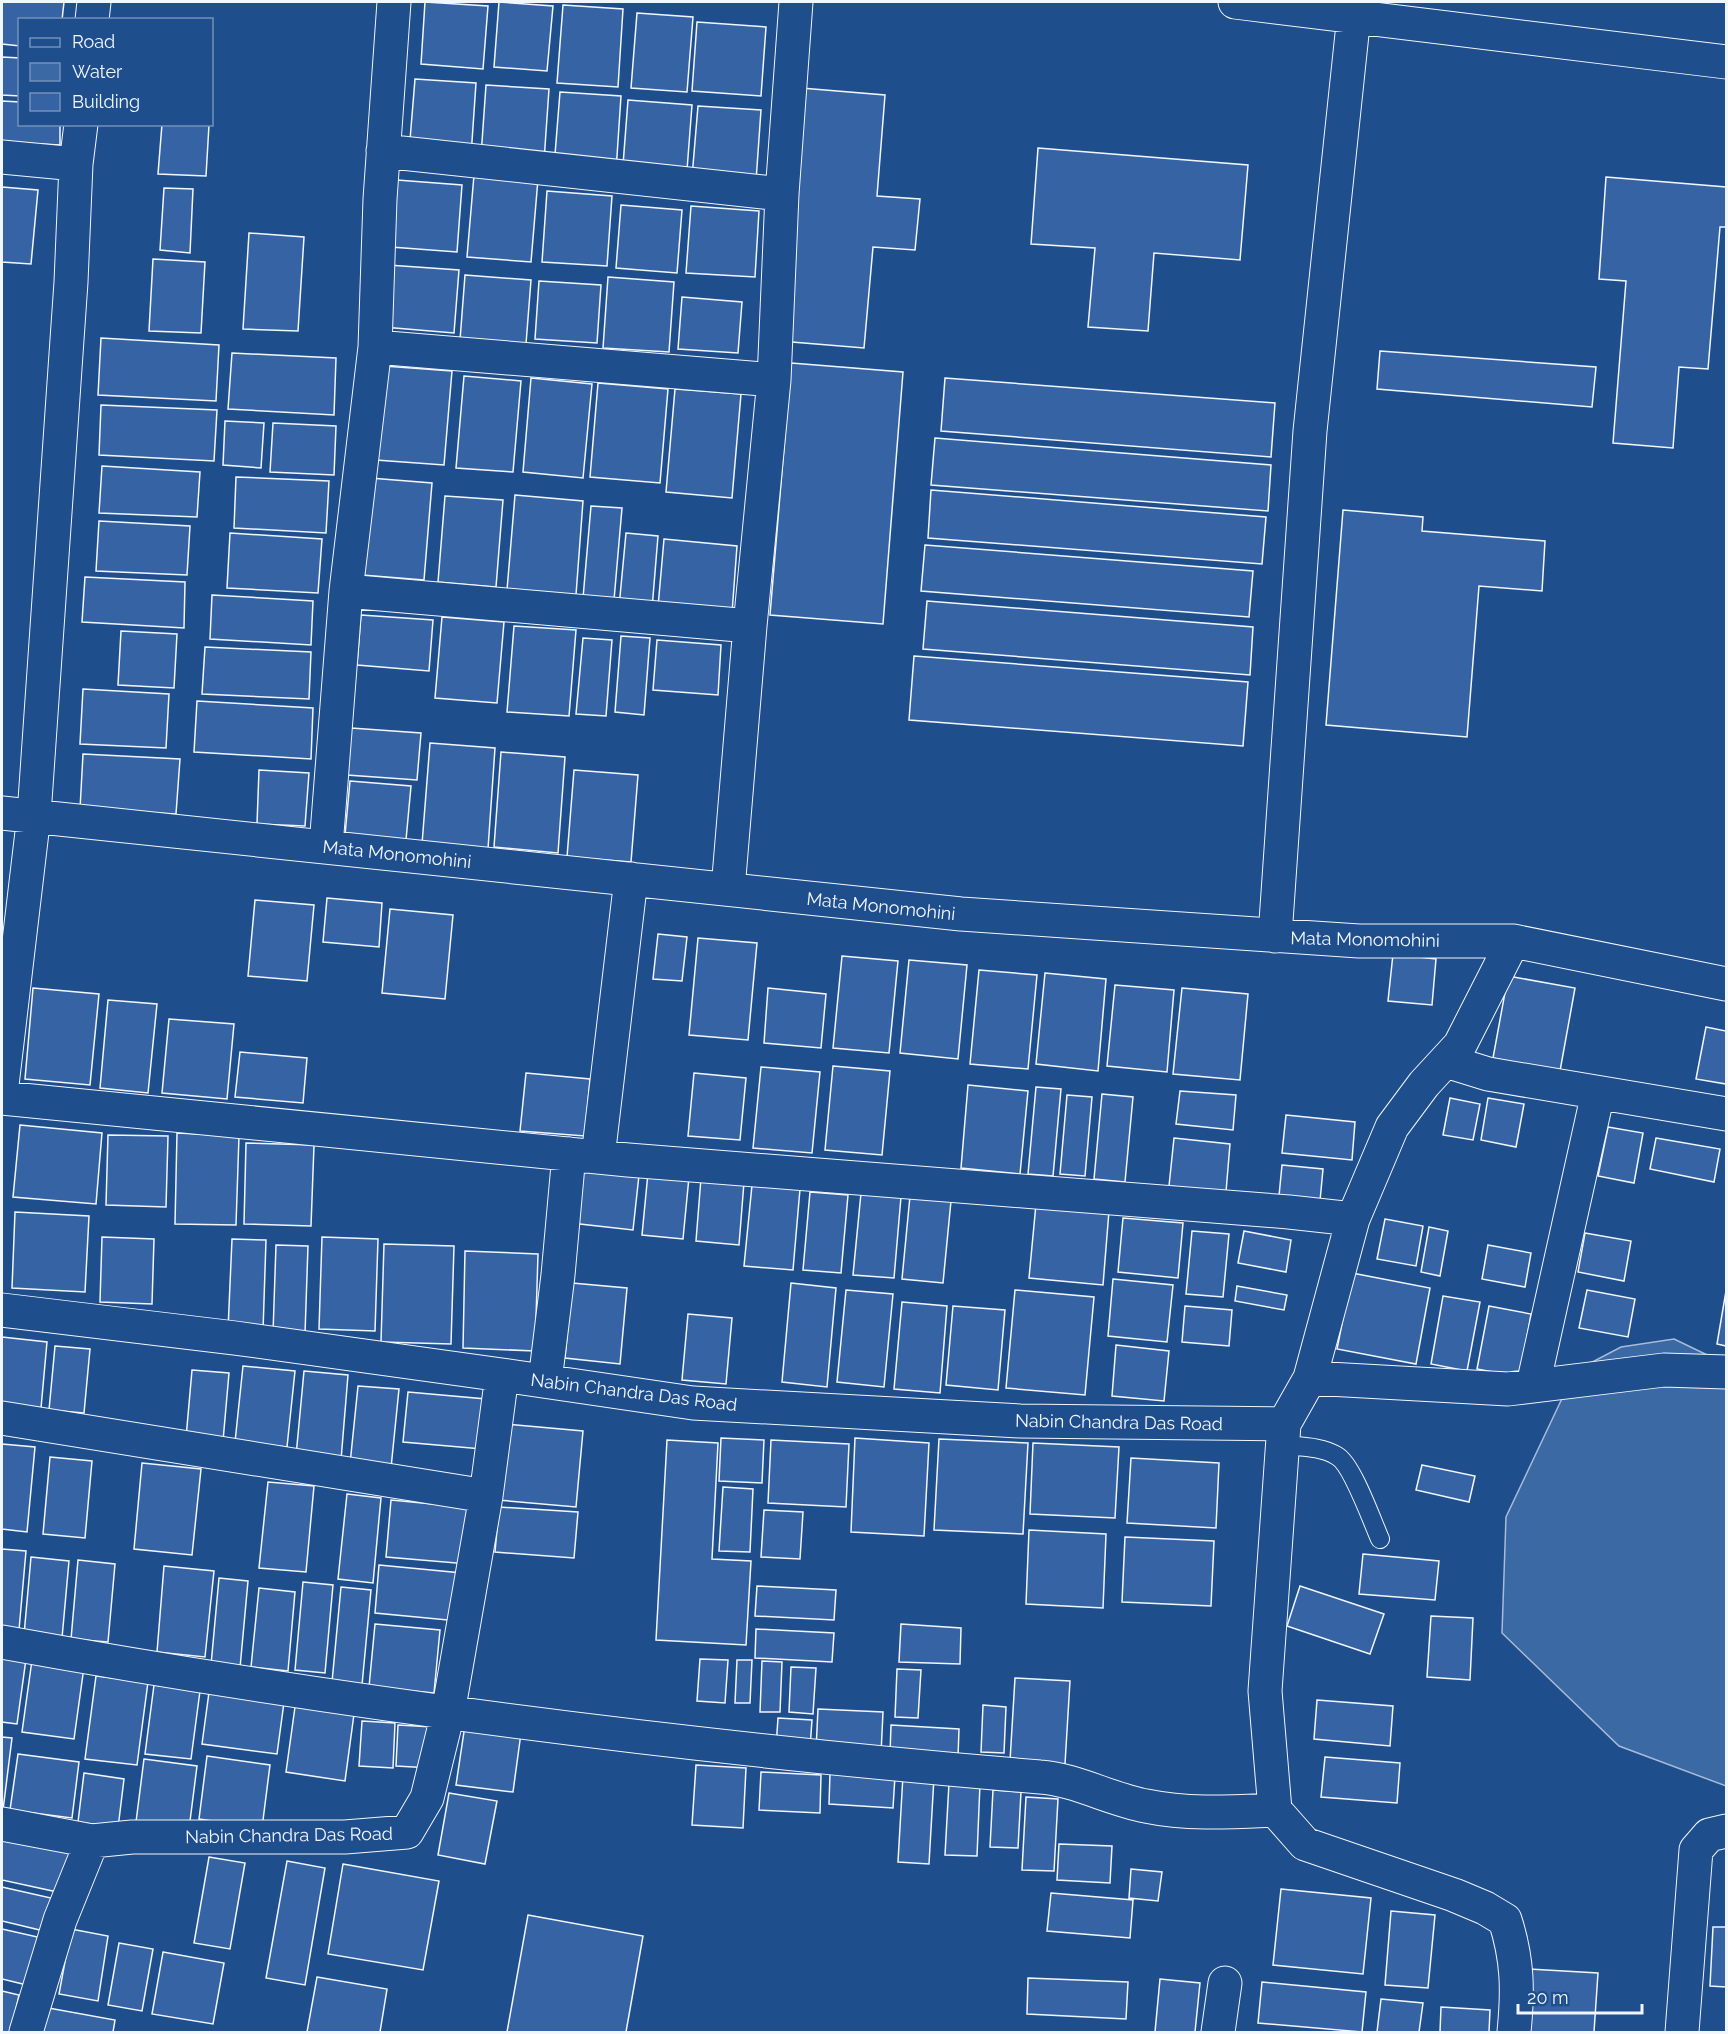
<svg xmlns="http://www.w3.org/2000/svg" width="1728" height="2034" font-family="Raleway,sans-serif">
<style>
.water{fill:#3b69a3;stroke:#a8bbd7;stroke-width:1.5}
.building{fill:#3563a3;stroke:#f2f6ff;stroke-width:1.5}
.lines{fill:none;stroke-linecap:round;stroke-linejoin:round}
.lane-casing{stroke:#f2f6ff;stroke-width:20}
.street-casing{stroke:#f2f6ff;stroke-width:35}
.lane{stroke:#1f4e8c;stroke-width:18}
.street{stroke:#1f4e8c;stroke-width:33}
.labels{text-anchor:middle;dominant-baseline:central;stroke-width:4.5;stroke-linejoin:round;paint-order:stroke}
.street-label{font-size:18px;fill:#f2f6ff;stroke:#1f4e8c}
</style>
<rect width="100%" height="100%" fill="#1f4e8c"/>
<path class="water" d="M1674,1339l52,25v422l-107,-40 -117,-113 4,-116 69,-146 46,-24z"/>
<path class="building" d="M2,2h62l-2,18h-42v26l-18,-2z
M425,2l63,4 -5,63 -62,-5z
M499,2l54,4 -6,65 -53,-4z
M563,5l60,4 -5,78 -61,-4z
M637,13l56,4 -6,75 -56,-4z
M697,22l69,5 -5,69 -69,-5z
M2,57l18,1v38l-18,-1z
M415,79l61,4 -5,73 -62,-4z
M486,85l63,4 -5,72 -63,-5z
M801,88l84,7 -8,101 43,3 -5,51 -42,-3 -9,101 -84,-7z
M560,92l61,4 -5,75 -62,-4z
M628,100l64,5 -5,65 -64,-5z
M2,101l18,1v22h40v21l-58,-3z
M698,106l63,4 -5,71 -64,-4z
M162,124l47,1 -3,51 -48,-2z
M1038,148l210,17 -8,95 -86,-7 -6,78 -60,-4 7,-79 -64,-4z
M474,175l64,4 -7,83 -64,-5z
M1606,177l120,10v40h-6l-12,142 -29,-2 -6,81 -60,-5 13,-162 -27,-2z
M397,180l65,5 -5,67 -66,-5z
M2,187l36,3 -7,74 -29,-2z
M164,188l29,1 -3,64 -30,-3z
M547,191l65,5 -5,70 -65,-4z
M621,205l61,5 -5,63 -61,-5z
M691,206l68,5 -4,66 -69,-4z
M249,233l55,4 -6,94 -55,-2z
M153,259l52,3 -4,71 -52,-2z
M388,265l71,5 -5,63 -71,-6z
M465,275l66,5 -5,64 -66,-4z
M608,277l66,5 -5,70 -66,-4z
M539,281l62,4 -4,58 -62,-4z
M682,297l60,5 -4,51 -60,-4z
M101,338l118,7 -3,56 -118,-6z
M1380,351l216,16 -4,40 -215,-18z
M232,353l104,5 -2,57 -106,-6z
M791,363l112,9 -20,252 -113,-9z
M384,366l68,5 -8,94 -68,-5z
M464,376l57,5 -8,91 -57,-4z
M531,378l61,6 -9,94 -60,-6z
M945,378l330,25 -4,54 -330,-26z
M598,383l70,6 -8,94 -70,-6z
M675,389l66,5 -9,104 -66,-6z
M101,405l116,5 -3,51 -115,-6z
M225,421l39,2 -3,45 -38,-3z
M273,423l63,3 -2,49 -64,-3z
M935,438l336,27 -3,46 -337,-26z
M102,466l98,6 -3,45 -98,-4z
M236,477l93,4 -3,52 -92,-5z
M370,478l62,5 -8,97 -62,-5z
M931,490l335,27 -4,47 -334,-26z
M515,495l68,6 -7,94 -69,-5z
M445,496l58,4 -7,87 -58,-5z
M591,506l31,2 -8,92 -31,-2z
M1343,510l80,7 -1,14 123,10 -3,50 -63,-5 -12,151 -141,-12z
M99,521l91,5 -3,49 -91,-4z
M230,533l92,6 -4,54 -91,-5z
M626,533l32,3 -6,73 -33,-2z
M664,539l73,7 -5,67 -74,-6z
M925,545l328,26 -4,46 -328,-26z
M85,577l100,5 -1,46 -102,-6z
M212,595l101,6 -2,44 -101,-6z
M927,601l326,26 -3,48 -327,-26z
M361,615l72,5 -4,51 -72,-6z
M442,617l62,5 -7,81 -62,-5z
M514,626l62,4 -7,86 -62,-4z
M121,631l56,3 -3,54 -56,-3z
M621,636l29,2 -6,77 -29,-3z
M583,638l29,2 -6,76 -30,-2z
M657,640l64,5 -3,50 -65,-5z
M205,647l106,5 -2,47 -107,-5z
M914,656l334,26 -5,64 -334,-26z
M83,689l86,5 -3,54 -86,-4z
M197,701l116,7 -2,51 -117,-7z
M351,728l70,5 -4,47 -70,-5z
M430,743l65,5 -7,101 -66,-5z
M501,752l64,5 -7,96 -64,-6z
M83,754l97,5 -4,55 -96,-5z
M259,770l50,3 -4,53 -48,-2z
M574,770l64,5 -7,87 -64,-5z
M350,781l61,5 -5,54 -61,-5z
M327,898l55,5 -3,44 -56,-5z
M255,900l59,5 -7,76 -59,-5z
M390,909l63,6 -8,84 -63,-6z
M658,934l29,3 -5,44 -29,-2z
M698,938l59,5 -9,97 -59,-5z
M1393,954l43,5 -4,46 -44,-4z
M842,956l56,5 -9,92 -56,-5z
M909,960l58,5 -9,94 -58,-6z
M979,970l58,5 -9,94 -58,-5z
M1045,973l61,6 -8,92 -62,-7z
M1508,976l67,12 -15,83 -67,-13z
M1115,985l59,5 -7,82 -60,-6z
M33,988l66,6 -9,91 -65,-6z
M768,988l58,6 -5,54 -57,-5z
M1182,988l66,6 -8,86 -67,-6z
M108,1000l49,4 -9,89 -48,-5z
M169,1019l65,5 -7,75 -65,-6z
M1706,1027l20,4v53l-30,-5z
M240,1052l67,6 -4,45 -68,-6z
M833,1066l57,5 -8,84 -57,-5z
M761,1067l59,5 -8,81 -59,-5z
M526,1073l64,6 -5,57 -65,-5z
M694,1073l52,5 -6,62 -52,-4z
M968,1085l60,6 -8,83 -59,-6z
M1036,1087l25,2 -8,87 -25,-2z
M1180,1091l56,4 -3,35 -57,-6z
M1102,1094l31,3 -8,85 -31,-3z
M1067,1095l25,2 -7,79 -25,-2z
M1450,1098l30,6 -7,36 -30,-5z
M1488,1098l36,6 -8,43 -35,-7z
M1286,1115l69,7 -3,38 -70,-7z
M20,1125l82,8 -6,71 -83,-7z
M1608,1127l35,6 -9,50 -36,-7z
M177,1133l62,3 -3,89 -61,-1z
M108,1135l60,1 -2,71 -60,-2z
M1174,1138l56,6 -4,48 -57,-6z
M1656,1138l64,11 -6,33 -64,-13z
M246,1143l68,2 -3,81 -67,-2z
M1282,1165l41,4 -3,32 -41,-5z
M576,1169l63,6 -6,55 -62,-7z
M648,1173l41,4 -6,62 -41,-4z
M701,1178l43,4 -5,63 -43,-4z
M752,1185l48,4 -7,81 -49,-4z
M810,1192l38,3 -7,78 -38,-3z
M861,1193l40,4 -7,81 -41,-3z
M910,1196l41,5 -8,82 -41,-4z
M1036,1204l73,7 -6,74 -74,-7z
M15,1212l74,4 -4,76 -73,-4z
M1123,1218l60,5 -5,55 -60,-6z
M1385,1219l38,7 -7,40 -39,-7z
M1429,1227l19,4 -8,45 -19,-4z
M1192,1231l37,3 -6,63 -37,-3z
M1244,1231l47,9 -5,32 -48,-9z
M1585,1233l46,8 -7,40 -46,-9z
M102,1237l52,2 -2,65 -52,-2z
M322,1237l56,2 -3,92 -56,-2z
M232,1239l34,1 -3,91 -35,-1z
M384,1244l70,2 -3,98 -70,-2z
M276,1245l32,1 -3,88 -32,-1z
M1488,1245l43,8 -6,34 -43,-8z
M465,1251l73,3 -3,97 -72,-3z
M1352,1273l78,15 -14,76 -79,-15z
M1113,1279l60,6 -6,57 -59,-6z
M572,1283l55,5 -7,76 -55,-6z
M791,1283l45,5 -9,99 -45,-5z
M1237,1286l50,9 -3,15 -49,-9z
M846,1290l47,4 -9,93 -47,-5z
M1015,1290l79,7 -9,98 -79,-7z
M1587,1290l48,9 -7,38 -49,-9z
M1726,1291v55l-9,-2z
M1443,1296l37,6 -13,69 -36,-7z
M902,1302l45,4 -7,87 -46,-4z
M953,1306l52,4 -7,80 -52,-5z
M1185,1306l47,4 -3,36 -47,-4z
M1489,1306l42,8 -11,63 -43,-8z
M688,1314l44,4 -6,66 -44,-4z
M2,1337l45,5 -6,66 -39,-4z
M1116,1345l53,6 -5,50 -52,-5z
M55,1346l35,3 -6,64 -35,-3z
M243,1366l52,5 -8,76 -52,-5z
M192,1370l37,3 -6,68 -37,-3z
M304,1371l44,4 -7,85 -45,-4z
M358,1386l41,3 -8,79 -41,-4z
M408,1392l78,7 -4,50 -79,-7z
M504,1424l79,7 -7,76 -78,-7z
M721,1438l43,2 -2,43 -43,-2z
M855,1438l74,5 -5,93 -73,-4z
M939,1439l89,4 -5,91 -89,-4z
M667,1440l51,3 -6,116 39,2 -5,84 -90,-5z
M771,1440l78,4 -3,63 -78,-4z
M1033,1443l86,4 -4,71 -85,-4z
M2,1444l33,3 -8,85 -25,-3z
M50,1457l42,4 -7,77 -42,-4z
M1131,1458l88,5 -3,65 -89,-5z
M142,1463l59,6 -9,86 -58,-6z
M1422,1465l53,11 -6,26 -53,-12z
M268,1482l46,4 -8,86 -47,-4z
M723,1487l30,2 -3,63 -31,-1z
M347,1494l34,4 -8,85 -35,-4z
M391,1500l83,8 -6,56 -82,-7z
M499,1507l79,5 -4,46 -79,-6z
M764,1510l39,2 -3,47 -39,-2z
M1029,1530l77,4 -3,74 -77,-4z
M1125,1537l89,4 -3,65 -89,-4z
M2,1549l24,2 -7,79 -17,-2z
M1363,1554l76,7 -4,39 -76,-6z
M31,1557l38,4 -7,77 -38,-3z
M78,1560l37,4 -7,78 -37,-3z
M379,1565l83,8 -4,48 -83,-8z
M164,1566l50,5 -9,86 -48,-5z
M219,1578l29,3 -8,87 -29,-3z
M303,1582l30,3 -8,88 -30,-3z
M757,1586l79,4 -2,30 -79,-4z
M1300,1586l84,28 -14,40 -83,-28z
M341,1587l30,3 -9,95 -30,-3z
M259,1588l36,4 -7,79 -37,-4z
M1431,1616l42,2 -3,62 -43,-3z
M375,1624l65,6 -6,63 -65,-6z
M901,1624l60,4 -1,36 -61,-2z
M756,1629l78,4 -2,29 -77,-4z
M2,1655l24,4 -9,65 -15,-2z
M700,1659l28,1 -3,43 -28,-2z
M32,1660l52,7 -10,72 -52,-7z
M737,1660h15l-2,43h-15z
M762,1661l20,1 -2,50h-20z
M791,1667l25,1 -3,46 -24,-2z
M897,1669l24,1 -3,48 -23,-1z
M96,1676l52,6 -11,83 -52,-6z
M1015,1678l55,3 -5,83 -55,-3z
M154,1685l46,6 -9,68 -46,-5z
M210,1685l75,10 -8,59 -75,-10z
M1317,1700l76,6 -3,40 -76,-7z
M983,1705l23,2 -2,46 -23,-1z
M295,1707l59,7 -9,67 -59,-9z
M818,1709l65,3 -2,42 -65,-4z
M778,1718l34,2 -2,28 -34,-1z
M362,1721l33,2 -2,45 -34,-2z
M398,1725l35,2 -2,41 -35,-2z
M465,1725l56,8 -8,59 -57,-7z
M891,1725l68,4 -1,28 -68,-3z
M2,1737l10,1 -9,72h-1z
M18,1754l61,8 -7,56 -62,-8z
M207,1756l63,9 -8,63 -63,-9z
M1325,1757l75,6 -3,40 -76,-6z
M144,1759l53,7 -8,63 -53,-7z
M696,1765l50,3 -3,60 -51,-3z
M761,1772l60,3 -1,38 -61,-3z
M84,1773l40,6 -6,49 -40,-6z
M830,1773l65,3 -2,32 -64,-4z
M903,1775l31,2 -5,87 -31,-2z
M949,1783l31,1 -3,72 -32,-1z
M993,1790l28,2 -3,56 -28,-1z
M449,1793l48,8 -12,63 -47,-9z
M1026,1797l32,2 -4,72 -32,-1z
M2,1837l69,15 -9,41 -60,-13z
M1059,1844l53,2 -2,37 -53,-3z
M209,1857l36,6 -15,86 -36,-6z
M287,1861l38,7 -20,117 -39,-7z
M343,1864l96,17 -16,89 -95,-16z
M1131,1869l31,3 -4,29 -29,-3z
M2,1887l49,11 -7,33 -42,-10z
M1281,1889l90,9 -8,76 -90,-9z
M1051,1893l82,7 -3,38 -83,-7z
M1391,1911l44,4 -7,73 -43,-3z
M528,1915l115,21 -17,96h-119z
M1713,1927h13v60l-16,-1z
M2,1929l40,9 -11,48 -29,-7z
M71,1929l37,7 -10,65 -39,-7z
M119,1943l34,6 -11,62 -34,-6z
M163,1952l61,11 -11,61 -61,-10z
M1529,1969l69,4 -4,59h-69z
M317,1977l70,12 -7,43h-73z
M1028,1978l100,4 -2,37 -99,-5z
M1160,1979l40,4 -5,49h-40z
M1262,1982l104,10 -4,40 -104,-9z
M2,1991l17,4 -8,37h-9z
M1381,1999l42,4 -4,29h-42z
M43,2007l72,13 -2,12h-75z
M1441,2007l49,3 -1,22h-49z"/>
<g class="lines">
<defs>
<path id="lane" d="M1282,1445c18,2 39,1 55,11 15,8 35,65 43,83"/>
<path id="street" d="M1235,2l491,60
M92,20l2,-18
M383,151l399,43
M2,157l74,7
M375,347l399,33
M346,591l404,35
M2,813l959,101 398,27h154l213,43
M326,846l20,-255 29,-244 5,-148 14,-197
M728,889l22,-263 24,-246 8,-186 14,-192
M1275,936l35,-505 44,-416
M1513,941l-53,104 -36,39 -32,43 -39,92 -43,159 -26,46 -19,267 10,119 30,34 149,51 31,13 20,12c13,40 13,72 9,112
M1446,1061l42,13 238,40
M2,1085l32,-270 37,-533 5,-118 5,-40
M2,1098l626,62 661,52 64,7
M598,1157l33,-278
M2,1310l233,28 267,37
M1310,1378l198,11 156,-19 62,2
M545,1381l13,-106 11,-121
M1533,1385l65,-292
M2,1418l484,78
M2,1642c343,62 690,106 1038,135 34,2 72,23 106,29 43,9 85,6 129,4
M2,1824l90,17 40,-4h213l62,-5 20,-34 21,-85 38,-217 16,-121 191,28 327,18 264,3
M26,2032l34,-112 32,-79
M1218,2032l7,-49
M1682,2032l14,-182 13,-15 17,-4"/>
</defs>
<use href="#lane" class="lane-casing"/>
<use href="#street" class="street-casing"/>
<use href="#lane" class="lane"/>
<use href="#street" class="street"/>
</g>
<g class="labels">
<g class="street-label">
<text transform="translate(397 854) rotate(6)">Mata Monomohini</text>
<text transform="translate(881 906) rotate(6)">Mata Monomohini</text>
<text transform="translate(1365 939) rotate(1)">Mata Monomohini</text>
<text transform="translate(634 1392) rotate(7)">Nabin Chandra Das Road</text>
<text transform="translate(1119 1422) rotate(1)">Nabin Chandra Das Road</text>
<text transform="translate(289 1835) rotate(-1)">Nabin Chandra Das Road</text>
</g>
</g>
<rect width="1728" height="2034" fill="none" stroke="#f2f6ff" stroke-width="6"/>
<rect x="18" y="18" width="195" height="108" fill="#1f4e8c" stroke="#7391ba" stroke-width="1.5"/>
<rect x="30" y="38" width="30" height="9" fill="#1f4e8c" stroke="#7391ba" stroke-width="1.5"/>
<text x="72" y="48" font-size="18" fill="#f2f6ff">Road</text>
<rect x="30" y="63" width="30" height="18" fill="#3b69a3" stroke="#7391ba" stroke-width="1.5"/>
<text x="72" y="78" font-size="18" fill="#f2f6ff">Water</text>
<rect x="30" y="93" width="30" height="18" fill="#3563a3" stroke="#7391ba" stroke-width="1.5"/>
<text x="72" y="108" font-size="18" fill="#f2f6ff">Building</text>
<path d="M1518 2004v9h124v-9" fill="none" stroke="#f2f6ff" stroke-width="3"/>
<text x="1527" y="2004" font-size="18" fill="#f2f6ff" stroke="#1f4e8c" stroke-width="4.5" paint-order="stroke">20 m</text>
</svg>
